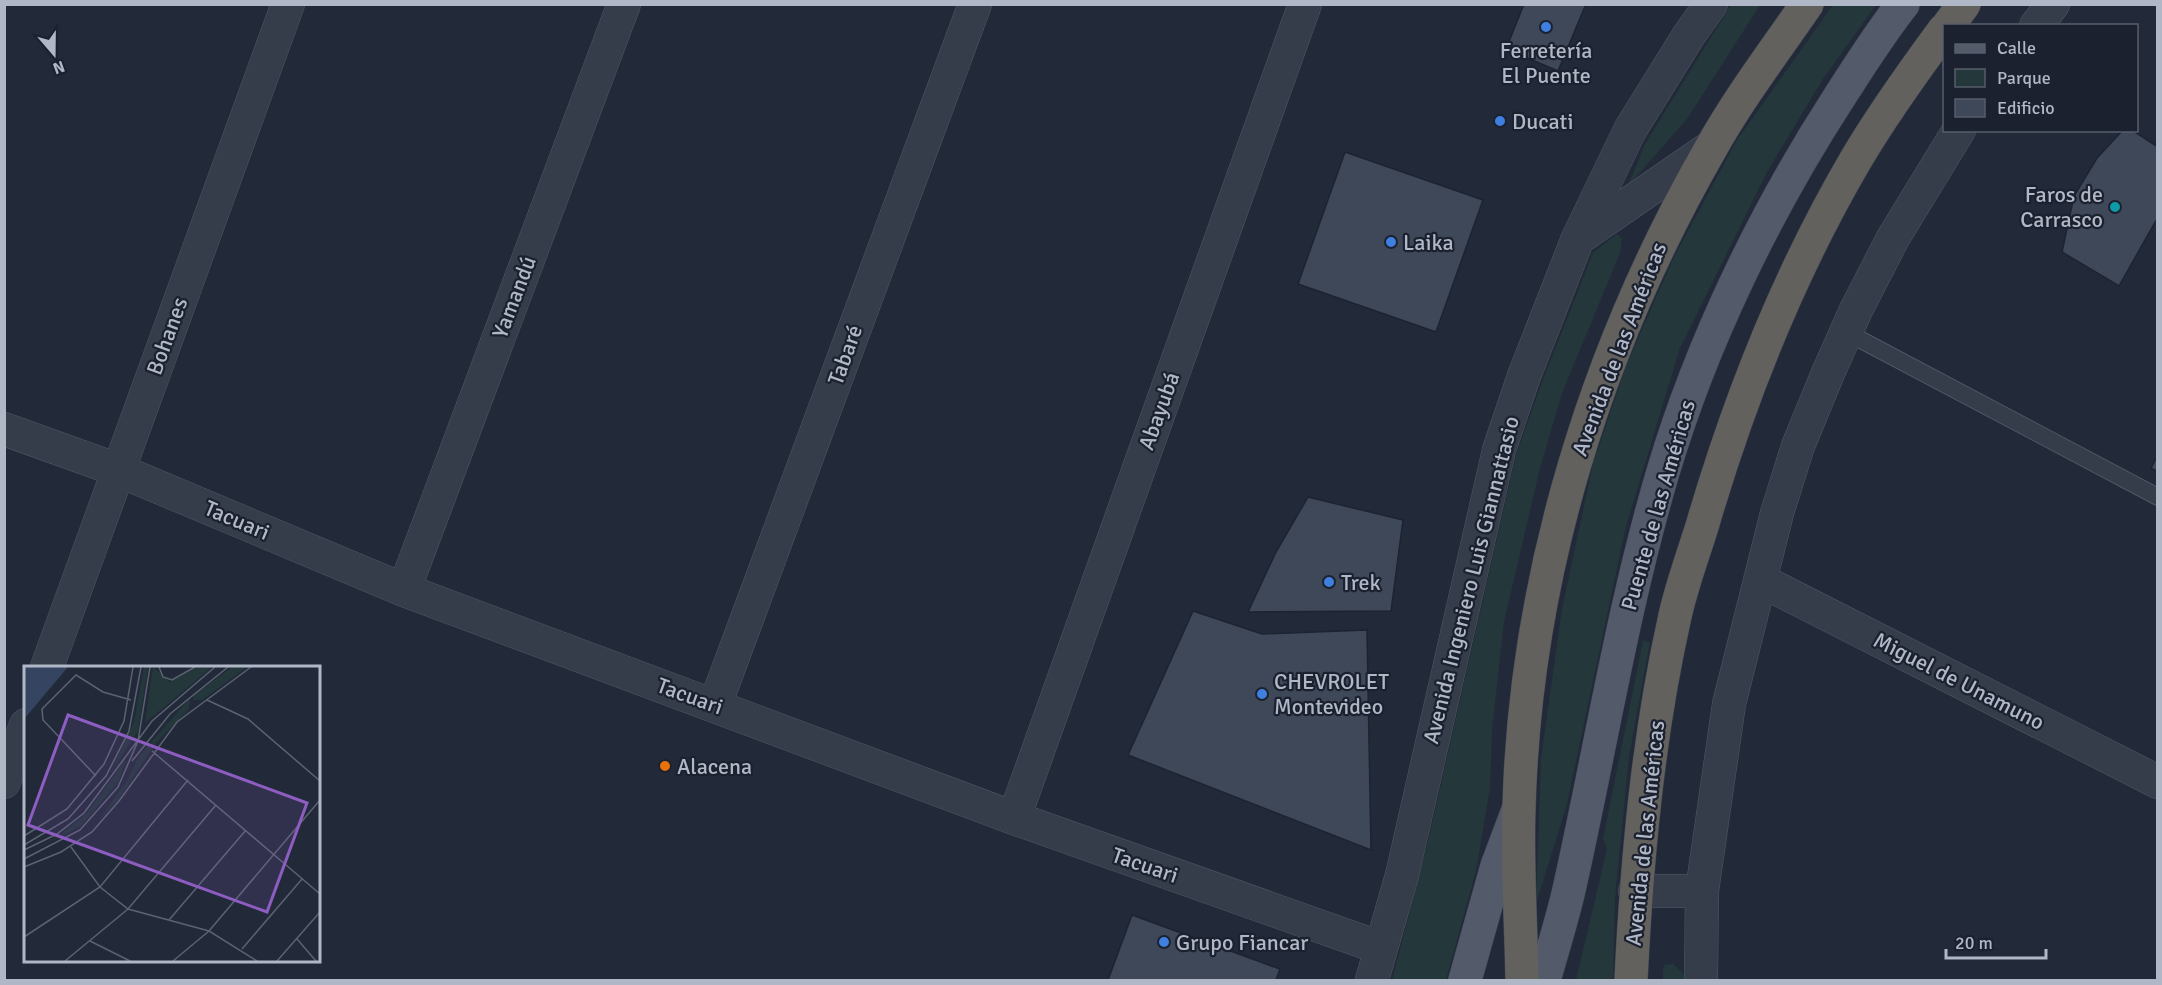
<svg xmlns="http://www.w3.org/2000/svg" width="2162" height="985" font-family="Signika,sans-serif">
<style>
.green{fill:#24373b}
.building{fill:#3e4859;stroke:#1d2331;stroke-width:1.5}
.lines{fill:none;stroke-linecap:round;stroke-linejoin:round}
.service-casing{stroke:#505765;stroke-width:18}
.minor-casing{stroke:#505765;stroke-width:34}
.primary-casing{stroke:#3f4553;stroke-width:34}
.trunk-casing{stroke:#404755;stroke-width:34}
.service{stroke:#353c4a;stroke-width:16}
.minor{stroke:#353c4a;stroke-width:33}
.primary{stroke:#535b6a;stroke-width:33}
.trunk{stroke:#62615e;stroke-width:33}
.shop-dot{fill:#3f7fe0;stroke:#1b212f;stroke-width:2}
.culture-dot{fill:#0f9aa8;stroke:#1b212f;stroke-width:2}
.food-dot{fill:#e8710a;stroke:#1b212f;stroke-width:2}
.labels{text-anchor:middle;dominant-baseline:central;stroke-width:4.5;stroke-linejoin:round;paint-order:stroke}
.poi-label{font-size:22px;fill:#b0b7c6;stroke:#1b212f;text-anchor:start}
.street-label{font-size:22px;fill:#b0b7c6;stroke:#1b212f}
.inset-road{fill:none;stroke:#5b6272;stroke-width:1.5}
.view{fill:#8e5dc1;fill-opacity:0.15;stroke:#8e5dc1;stroke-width:3}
.inset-edge{fill:none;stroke:#b0b7c6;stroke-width:3}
</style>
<rect width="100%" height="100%" fill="#222a3a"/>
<path class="green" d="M1731,5h29l-73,114 -59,67 17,-42z
M1833,5h43l-53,74 -56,93 -87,176 -54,178 -59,278 -31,100 5,-146 21,-149 31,-145 33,-98 47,-107 64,-119z
M1617,234l5,5 -2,14 -58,140 -23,79 -35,150 -12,108 -2,58 -14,83 -30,109h-54l37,-143 87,-382 28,-78 49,-124z
M1643,641l7,1 -21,115 -14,140 -2,83h-37l31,-131 -4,-10z
M1673,964l14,13v3h-24v-10l2,-5z"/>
<path class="building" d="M1524,4h62l-28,67 -52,-22z
M2123,130h9l26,17v70l-39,69 -57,-34 12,-56 23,-38z
M1345,152l138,48 -47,132 -138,-48z
M2158,455v17l-7,-4z
M1308,497l95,23 -12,91 -143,1 28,-60z
M1193,611l69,23 105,-4 4,220 -243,-95z
M1132,915l148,54 -4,11h-168z"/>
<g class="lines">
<defs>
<path id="service" d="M1846,332l312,165"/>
<path id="minor" d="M2036,26l17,-22
M1579,238l132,-91
M4,429l114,41 286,120 610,228 367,130
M1760,580l398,202
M404,590l220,-586
M47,667l241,-663
M715,705l260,-701
M4,782l22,-57
M1014,818l291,-814
M1635,891h67
M1372,980l30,-105 97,-425 25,-74 54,-138 52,-108 59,-95 22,-31
M1701,980l1,-89 27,-187 48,-191 21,-67 30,-73 28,-63 37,-72 66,-108"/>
<path id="primary" d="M1465,980l32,-114 21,-56
M1544,980c8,-28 17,-57 24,-86 32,-141 54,-284 95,-422 39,-131 103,-262 177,-376 20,-31 40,-63 63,-92"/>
<path id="trunk" d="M1948,26l16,-22
M1522,980c-1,-57 -5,-115 -3,-172 6,-231 77,-460 192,-660 28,-50 63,-96 96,-144
M1631,980c6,-122 17,-244 44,-364 7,-32 19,-63 28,-93 37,-126 86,-249 152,-362 27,-46 58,-89 89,-131"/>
</defs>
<use href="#service" class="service-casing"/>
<use href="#minor" class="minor-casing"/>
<use href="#primary" class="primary-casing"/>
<use href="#trunk" class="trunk-casing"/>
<use href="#service" class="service"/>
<use href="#minor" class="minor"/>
<use href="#primary" class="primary"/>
<use href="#trunk" class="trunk"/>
</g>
<g class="shop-dot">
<circle cx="1546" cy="27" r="6"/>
<circle cx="1500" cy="121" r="6"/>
<circle cx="1391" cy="242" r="6"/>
<circle cx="1329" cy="582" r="6"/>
<circle cx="1262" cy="694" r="6"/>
<circle cx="1164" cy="942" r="6"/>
</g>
<circle class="culture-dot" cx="2115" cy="207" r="6"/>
<circle class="food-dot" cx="665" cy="766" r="6"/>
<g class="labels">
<g class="poi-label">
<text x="1546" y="50" text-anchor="middle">Ferretería<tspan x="1546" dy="25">El Puente</tspan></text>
<text x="1512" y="121">Ducati</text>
<text x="2103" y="194" text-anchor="end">Faros de<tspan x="2103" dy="25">Carrasco</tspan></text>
<text x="1403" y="242">Laika</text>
<text x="1341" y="582">Trek</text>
<text x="1274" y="681">CHEVROLET<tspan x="1274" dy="25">Montevideo</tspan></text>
<text x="677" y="766">Alacena</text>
<text x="1176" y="942">Grupo Fiancar</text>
</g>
<g class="street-label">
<text transform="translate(514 297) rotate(-69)">Yamandú</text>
<text transform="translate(167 336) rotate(-70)">Bohanes</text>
<text transform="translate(1619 349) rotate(-69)">Avenida de las Américas</text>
<text transform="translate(845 355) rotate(-70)">Tabaré</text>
<text transform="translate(1159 411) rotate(-70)">Abayubá</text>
<text transform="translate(1658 505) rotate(-74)">Puente de las Américas</text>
<text transform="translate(237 520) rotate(23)">Tacuari</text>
<text transform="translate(1471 580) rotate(-76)">Avenida Ingeniero Luis Giannattasio</text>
<text transform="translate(1959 681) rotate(27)">Miguel de Unamuno</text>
<text transform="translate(690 696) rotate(20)">Tacuari</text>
<text transform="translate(1645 833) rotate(-84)">Avenida de las Américas</text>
<text transform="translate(1145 865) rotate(19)">Tacuari</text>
</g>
</g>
<g transform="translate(24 666)">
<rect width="296" height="296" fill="#222a3a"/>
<path d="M120,1h4l-10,64 -28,43 24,-52zM129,1l17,15 28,-15h14l-67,56zM208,1h15l-45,33h-9l1,-5zM166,32l-1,11 -33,34 -38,57 -20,21 28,-39 13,-26zM102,93l-7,22 -38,45 -57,29 35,-19 28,-23z" fill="#24373b"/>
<path d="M0,1h44l-44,52z" fill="#354461"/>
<path class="inset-road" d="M135,1l4,10 9,3 23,-13M183,34l41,19 72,62M128,85l168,143M108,95l38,-47 58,-47M72,110l-53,-56 -1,-11 34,-34 27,17 28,8M0,170l43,-27 37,-45 20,-43 9,-54M0,179l44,-26 38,-43 23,-45 12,-64M47,181l29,40 28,22 81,22 48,30M0,184l33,-16 27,-21 68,-92 63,-54M0,193l56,-29 38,-43 20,-46 12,-74M0,201l37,-15 31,-20 27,-31 58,-79 74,-55M145,254l77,-90M0,271l76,-50 88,-107M273,273l19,22M66,275l40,20M218,283l60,-70M41,295l63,-52 88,-104M149,295l36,-30 111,-131M253,295l43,-49"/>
<path class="view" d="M44,49l239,88 -40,109 -239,-87z"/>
<rect width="296" height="296" class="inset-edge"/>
</g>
<rect width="2162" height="985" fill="none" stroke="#b0b7c6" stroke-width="12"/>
<rect x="1943" y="24" width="195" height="108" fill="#1b212f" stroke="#575d6b" stroke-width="1.5"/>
<rect x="1955" y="44" width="30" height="9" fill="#535b6a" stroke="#575d6b" stroke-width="1.5"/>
<text x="1997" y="54" font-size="18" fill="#b0b7c6">Calle</text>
<rect x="1955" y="69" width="30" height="18" fill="#24373b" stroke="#575d6b" stroke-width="1.5"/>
<text x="1997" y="84" font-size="18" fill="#b0b7c6">Parque</text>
<rect x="1955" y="99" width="30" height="18" fill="#3e4859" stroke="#575d6b" stroke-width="1.5"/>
<text x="1997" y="114" font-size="18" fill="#b0b7c6">Edificio</text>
<g transform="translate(54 54) rotate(160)" stroke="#1b212f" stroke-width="4.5" paint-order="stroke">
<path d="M0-4.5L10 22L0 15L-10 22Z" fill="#b0b7c6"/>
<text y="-9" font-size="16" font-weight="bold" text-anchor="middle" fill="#b0b7c6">N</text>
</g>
<path d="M1946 949v9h100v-9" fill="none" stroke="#b0b7c6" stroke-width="3"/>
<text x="1955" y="949" font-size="18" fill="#b0b7c6" stroke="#1b212f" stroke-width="4.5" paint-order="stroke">20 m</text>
</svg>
